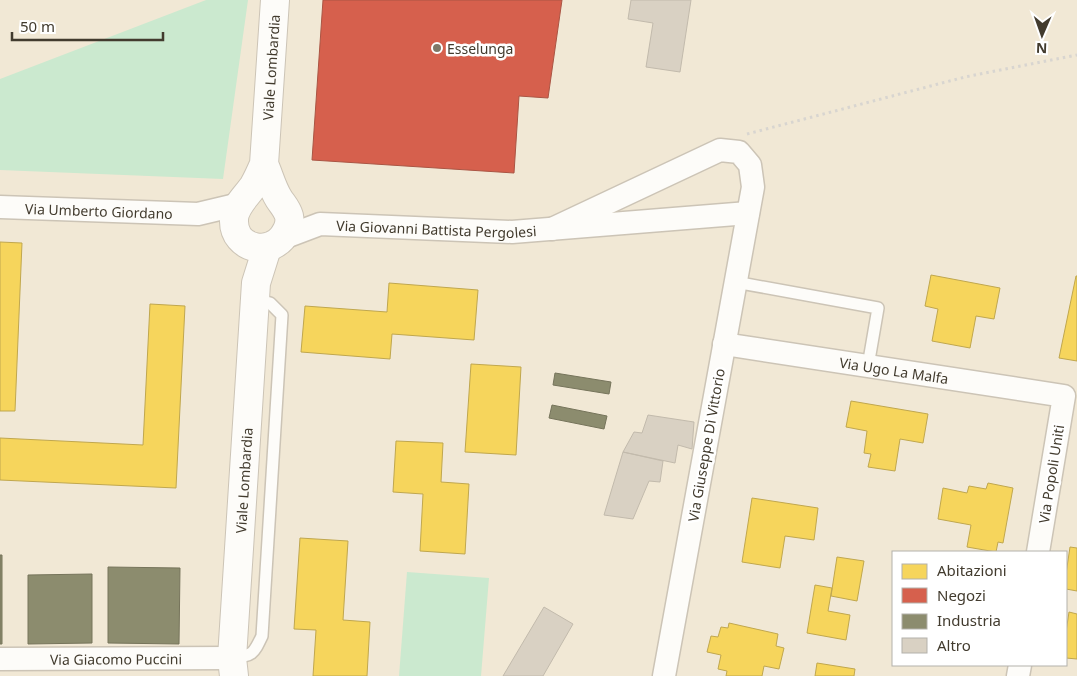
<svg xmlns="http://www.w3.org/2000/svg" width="1077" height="676" font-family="'Noto Sans',sans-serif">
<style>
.green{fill:#cbe9cf}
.homes{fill:#f6d55c;stroke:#c0a74e}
.shops{fill:#d6604d;stroke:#a54}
.industry{fill:#8c8c6e;stroke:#76745b}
.building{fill:#d9d1c3;stroke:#c2baac}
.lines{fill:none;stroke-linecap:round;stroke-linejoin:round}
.lane-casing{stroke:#ccc4b6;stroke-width:14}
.street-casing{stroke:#ccc4b6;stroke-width:25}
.secondary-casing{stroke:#ccc4b6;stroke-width:30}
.path{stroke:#d8d5d0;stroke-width:3;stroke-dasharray:2.5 4;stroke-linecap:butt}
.lane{stroke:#fdfcf9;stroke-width:11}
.street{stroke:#fdfcf9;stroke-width:22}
.secondary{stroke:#fdfcf9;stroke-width:28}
.poi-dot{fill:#7f7868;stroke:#fff;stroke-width:2}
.labels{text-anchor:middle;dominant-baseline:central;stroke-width:5;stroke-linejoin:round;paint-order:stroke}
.poi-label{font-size:14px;fill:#423b2e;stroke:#fff;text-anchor:start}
.street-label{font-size:14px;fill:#423b2e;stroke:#fff}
</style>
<rect width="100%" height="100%" fill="#f1e8d5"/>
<path class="green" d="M206,0h42l-25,179 -223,-9v-91z
M407,572l82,6 -8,98h-82z"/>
<path class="homes" d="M0,242l22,1 -7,168h-15z
M931,275l69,13 -6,31 -18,-3 -6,32 -38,-7 6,-32 -13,-3z
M1076,276h1v85l-18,-3z
M389,283l89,7 -4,50 -82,-6 -2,25 -89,-7 4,-46 82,6z
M150,304l35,2 -9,182 -176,-8v-42l143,7z
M471,364l50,3 -5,88 -51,-3z
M851,401l77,13 -5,29 -23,-4 -5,32 -27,-4 3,-13 -7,-1 3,-22 -21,-4z
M396,441l47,2 -2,39 28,2 -4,70 -45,-3 3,-57 -30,-2z
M988,483l25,5 -10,55 -5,-1 -2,10 -29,-5 4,-22 -33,-6 5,-31 24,5 2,-7 17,3z
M752,498l66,10 -4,32 -29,-4 -5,32 -38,-6z
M300,538l48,3 -5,79 27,2 -3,54h-54l3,-46 -22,-1z
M1070,547l7,1v43l-11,-2v-15z
M837,557l27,4 -7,40 -26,-5z
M815,585l17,3 -4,23 22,4 -4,25 -39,-7z
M1069,612l8,2v45l-11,-1v-26z
M729,623l49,11 -2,12 8,2 -5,21 -15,-3 -2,10h-36l1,-5 -9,-2 3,-14 -14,-3 4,-16 7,1 3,-10 7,1z
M817,663l38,6 -1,7h-39z"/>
<path class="shops" d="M323,0h239l-14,98 -29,-2 -5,77 -202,-13z"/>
<path class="industry" d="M555,373l56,9 -2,12 -56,-9z
M552,405l55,11 -3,13 -55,-11z
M0,555h2v89h-2z
M108,567l72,1 -1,76 -71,-1z
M92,574v69l-64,1v-69z"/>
<path class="building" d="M631,0h60l-11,72 -34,-5 7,-44 -25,-4z
M648,415l46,7 -2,27 -14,-4 -3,18 -52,-11 11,-20 8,1z
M623,452l40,9 -3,21 -11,-1 -16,38 -29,-4z
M544,607l29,17 -30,52h-40z"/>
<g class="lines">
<defs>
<path id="lane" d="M735,282l143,26 -10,58
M232,658c21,-3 21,-3 30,-22l20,-321 -12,-12 -15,-4"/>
<g id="street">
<path id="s1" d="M0,207l198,7 42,-10"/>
<path d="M552,229l168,-79 19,2 11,13 3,22 -89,489"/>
<path id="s2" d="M283,238l37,-14 192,8 236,-19"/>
<path id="s3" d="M724,344l340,52 -26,156"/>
<path id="s4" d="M0,659l232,-1"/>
<path d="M1018,676l2,-11"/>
</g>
<g id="secondary">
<path id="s5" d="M264,164c5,11 8,24 15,35 4,6 8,10 10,17 1,5 0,10 -2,14 -13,29 -54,20 -53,-10 0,-14 13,-24 20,-35 4,-7 7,-14 10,-21l11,-164"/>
<path id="s6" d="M234,676l-2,-18 24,-375 11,-35"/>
</g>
</defs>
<use href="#lane" class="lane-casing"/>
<use href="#street" class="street-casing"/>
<use href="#secondary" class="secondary-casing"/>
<path class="path" d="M747,134l218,-57 112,-22"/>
<use href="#lane" class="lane"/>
<use href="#street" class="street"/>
<use href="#secondary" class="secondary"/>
</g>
<circle class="poi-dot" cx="437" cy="48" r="5"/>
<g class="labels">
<g class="poi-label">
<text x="447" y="48">Esselunga</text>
</g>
<g class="street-label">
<text stroke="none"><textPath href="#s5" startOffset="310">Viale Lombardia</textPath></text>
<text stroke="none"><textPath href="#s1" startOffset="99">Via Umberto Giordano</textPath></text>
<text stroke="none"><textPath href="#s2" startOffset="156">Via Giovanni Battista Pergolesi</textPath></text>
<text stroke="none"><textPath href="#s3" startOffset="172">Via Ugo La Malfa</textPath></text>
<text transform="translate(706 445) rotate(-80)">Via Giuseppe Di Vittorio</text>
<text transform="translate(1051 474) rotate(-81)">Via Popoli Uniti</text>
<text stroke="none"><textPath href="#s6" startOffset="196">Viale Lombardia</textPath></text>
<text stroke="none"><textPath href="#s4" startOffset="116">Via Giacomo Puccini</textPath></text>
</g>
</g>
<rect x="892" y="551" width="175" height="115" fill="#ffffff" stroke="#b3b1ab"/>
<rect x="902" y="564" width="25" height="15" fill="#f6d55c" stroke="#b3b1ab"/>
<text x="937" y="576" font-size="15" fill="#423b2e">Abitazioni</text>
<rect x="902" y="588" width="25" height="15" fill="#d6604d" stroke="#b3b1ab"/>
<text x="937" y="601" font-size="15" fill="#423b2e">Negozi</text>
<rect x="902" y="614" width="25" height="15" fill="#8c8c6e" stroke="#b3b1ab"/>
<text x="937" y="626" font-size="15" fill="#423b2e">Industria</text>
<rect x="902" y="638" width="25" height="15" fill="#d9d1c3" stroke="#b3b1ab"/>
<text x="937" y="651" font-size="15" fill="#423b2e">Altro</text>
<g transform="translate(1042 35) rotate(182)" stroke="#ffffff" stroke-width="4" paint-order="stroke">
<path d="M0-4L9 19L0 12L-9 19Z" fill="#423b2e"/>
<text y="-8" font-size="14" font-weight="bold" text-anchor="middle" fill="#423b2e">N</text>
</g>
<path d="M12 32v8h151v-8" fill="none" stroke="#423b2e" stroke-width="2.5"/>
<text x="20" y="32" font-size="15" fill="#423b2e" stroke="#ffffff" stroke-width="4" paint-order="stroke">50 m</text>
</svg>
